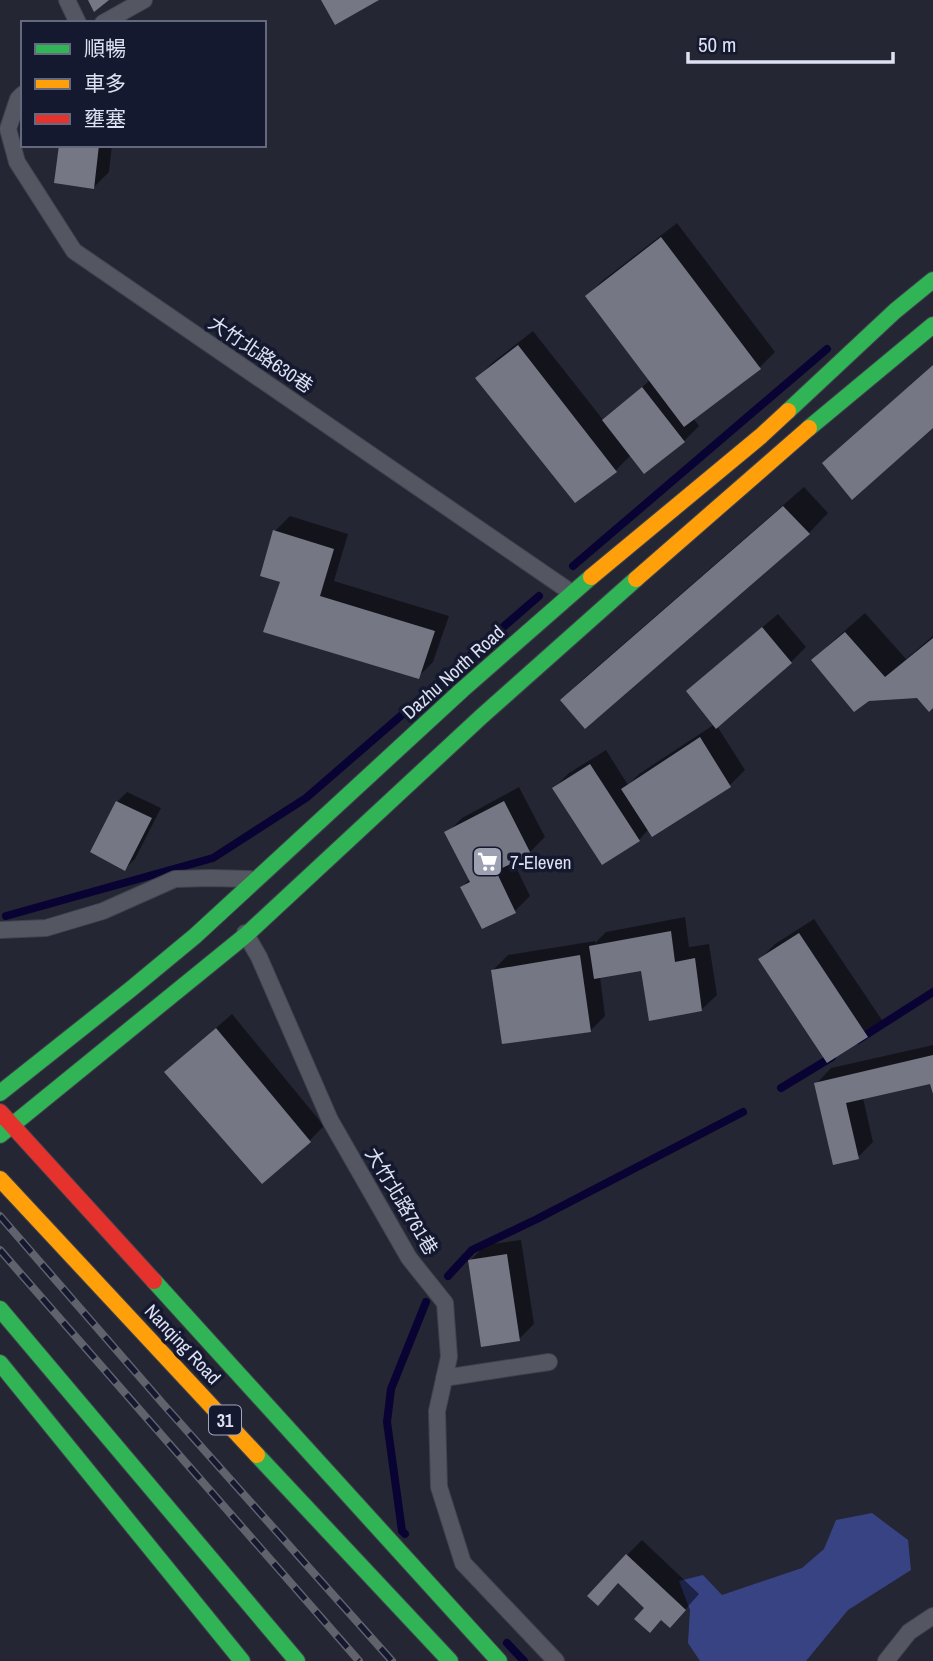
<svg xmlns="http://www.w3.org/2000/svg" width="933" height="1661" font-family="'Archivo Narrow','Noto Sans TC',sans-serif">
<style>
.forest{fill:#384384}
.shadow{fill:#0007}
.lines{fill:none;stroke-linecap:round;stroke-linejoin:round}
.stream{stroke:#080333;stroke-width:8}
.building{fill:#757784}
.lane-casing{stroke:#40424e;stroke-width:18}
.fast-casing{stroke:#40424e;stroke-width:18}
.slow-casing{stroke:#40424e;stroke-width:18}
.jam-casing{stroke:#40424e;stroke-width:18}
.lane{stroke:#545762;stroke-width:16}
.fast{stroke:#30b455;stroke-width:16}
.slow{stroke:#ff9f0a;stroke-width:16}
.jam{stroke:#e5322d;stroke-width:16}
.rail-casing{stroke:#60626c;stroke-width:8}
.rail{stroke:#141930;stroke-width:5;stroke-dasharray:16;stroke-linecap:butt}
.labels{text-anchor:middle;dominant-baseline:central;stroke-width:7;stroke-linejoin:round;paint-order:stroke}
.shield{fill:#141930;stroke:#a1a5b8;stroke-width:2}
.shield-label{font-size:18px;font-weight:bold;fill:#dde1f2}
.street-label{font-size:19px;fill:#dde1f2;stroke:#141930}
.poi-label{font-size:19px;fill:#dde1f2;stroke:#141930;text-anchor:start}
</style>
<rect width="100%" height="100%" fill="#242634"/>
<path class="forest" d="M872,1513l36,27 3,30 -63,40 -42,51h-106l-12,-18 2,-33 -11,-29 24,-6 19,20 80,-27 22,-19 12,-29z"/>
<path class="shadow" d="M60,145h52l-3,27 -15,15z
M677,223l98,129 -15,15 -67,51 6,8 -15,15 -53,14 -15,15 -41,31 -98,-123 15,-15 41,-32 71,90 46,-41 -63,-84 15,-15z
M804,487l24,26 -19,20 -224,193 -23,-26 20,-20z
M290,516l58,18 -14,47 115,35 -16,46 -15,15 -136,-96 -7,-50z
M865,613l41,46 27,-23v70l-15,-10 -105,-36 20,-19z
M778,614l28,33 -15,15 -74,64 28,44 -15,15 -81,44 -10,11 -85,-52 15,-15 37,-23 22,35 11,-11 76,-50 -26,-33 15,-15z
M519,787l26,50 -15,15 -17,9 17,35 -15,15 -53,-24 8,-8 -23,-46 15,-15z
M127,792l34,16 -26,51 -10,10 -8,-67z
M685,917l4,30 20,-3 8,51 -16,15 -58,-41 -43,7 5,40 -15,15 -97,-61 15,-15 87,-14v2l11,-11z
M814,919l68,101 -15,15 -40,26 -67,-102 15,-15z
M232,1014l92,112 -15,15 -142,-69 15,-15z
M933,1045v46l-2,-9 -68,16 10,44 -15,15 -42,-73 15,-16z
M521,1240l13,84 -15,15 -49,-78 15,-16z
M642,1540l57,54 -15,17 -37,-3 -20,-53z"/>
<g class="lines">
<path class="stream" d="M573,566l254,-217
M6,916l207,-58 93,-60 233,-202
M858,1040l75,-48
M781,1088l51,-31
M448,1276l24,-26 65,-31 206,-107
M405,1534l-3,-3 -15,-109 4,-33 35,-87
M507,1643l17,18"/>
</g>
<path class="building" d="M88,0h21l-15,12z
M321,0h58l-44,25z
M59,145h40l-5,44 -40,-6z
M661,237l100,132 -77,58 -99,-131z
M518,345l99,127 -42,31 -100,-125z
M933,365v63l-81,72 -30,-37z
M642,387l43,55 -41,32 -42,-54z
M783,506l27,28 -225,195 -25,-29z
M273,530l61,19 -14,47 115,35 -16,48 -156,-47 17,-50 -20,-6z
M762,627l30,36 -76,66 -30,-38z
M845,632l40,45 48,-39v70l-4,4 -12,-14 -48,3 -15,11 -43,-52z
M700,737l31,50 -79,50 -31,-48z
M590,764l50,77 -38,24 -50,-77z
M116,801l36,17 -27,53 -35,-19z
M504,801l27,53 -35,17 20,42 -34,16 -22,-42 10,-5 -26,-50z
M671,931l4,31 20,-4 7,53 -53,10 -8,-50 -47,8 -5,-33z
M799,933l69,104 -41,26 -69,-104z
M580,955l11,77 -89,12 -11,-74z
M216,1028l95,114 -49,42 -98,-112z
M933,1055v39l-3,-10 -84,19 13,56 -26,6 -19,-82z
M507,1254l13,87 -39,6 -13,-87z
M626,1554l60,56 -16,18 -9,-8 -11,13 -16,-14 10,-11 -26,-25 -20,23 -11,-10z"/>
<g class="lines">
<defs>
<path id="lane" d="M67,0l11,23
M103,23l41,-23
M23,94l-5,5 -10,30 9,33 57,89 498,342
M0,930l46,-2 57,-17 72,-32 35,-1 40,1
M245,933l14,24 71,163 79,138 36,45 4,54 -12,54 2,76 24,76 93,98
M444,1378l105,-16
M886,1661l23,-29 24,-16"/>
<path id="fast" d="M788,411l107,-100 38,-31
M809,428l124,-103
M0,1093l131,-104 64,-53 267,-246 129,-113
M0,1135l246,-200 236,-219 154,-137
M154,1281l345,380
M0,1309l297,352
M0,1363l242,298
M257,1455l193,206"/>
<path id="slow" d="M591,577l170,-141 27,-25
M636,579l173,-151
M0,1179l257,276"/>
<path id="jam" d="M0,1112l154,169"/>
</defs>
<use href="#lane" class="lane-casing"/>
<use href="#fast" class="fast-casing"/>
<use href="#slow" class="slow-casing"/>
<use href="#jam" class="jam-casing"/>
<use href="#lane" class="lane"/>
<use href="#fast" class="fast"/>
<use href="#slow" class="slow"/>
<use href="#jam" class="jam"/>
<defs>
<path id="rail" d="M0,1216l164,189 228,256
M0,1250l359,411"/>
</defs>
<use href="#rail" class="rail-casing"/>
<use href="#rail" class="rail"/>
</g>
<defs>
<symbol id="supermarket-square" viewBox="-11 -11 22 22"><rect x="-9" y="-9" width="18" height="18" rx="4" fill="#9ca0b0" stroke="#141930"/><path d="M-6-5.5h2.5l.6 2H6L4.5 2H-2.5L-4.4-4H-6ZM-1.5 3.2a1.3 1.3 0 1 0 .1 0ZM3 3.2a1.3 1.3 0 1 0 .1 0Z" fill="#fff"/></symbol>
</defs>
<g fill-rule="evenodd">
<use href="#supermarket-square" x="470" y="844" width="35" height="35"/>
</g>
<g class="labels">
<rect class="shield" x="209" y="1405.5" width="32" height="29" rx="5"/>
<g class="shield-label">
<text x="225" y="1420">31</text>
</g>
<g class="street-label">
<text transform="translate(261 354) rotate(34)">大竹北路630巷</text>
<text transform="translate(453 672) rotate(-42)">Dazhu North Road</text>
<text transform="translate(402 1201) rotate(59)">大竹北路761巷</text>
<text transform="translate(183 1344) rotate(47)">Nanqing Road</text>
</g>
<g class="poi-label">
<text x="510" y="862">7-Eleven</text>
</g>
</g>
<rect x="21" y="21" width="245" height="126" fill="#141930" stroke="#64697e" stroke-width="2"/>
<rect x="35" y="44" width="35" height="10" fill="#30b455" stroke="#64697e" stroke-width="2"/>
<text x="84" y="56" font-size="21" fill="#dde1f2">順暢</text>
<rect x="35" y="79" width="35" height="10" fill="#ff9f0a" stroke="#64697e" stroke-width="2"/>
<text x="84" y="91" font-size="21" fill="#dde1f2">車多</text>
<rect x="35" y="114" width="35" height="10" fill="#e5322d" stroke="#64697e" stroke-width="2"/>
<text x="84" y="126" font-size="21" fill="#dde1f2">壅塞</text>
<path d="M688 52v10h205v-10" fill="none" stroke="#dde1f2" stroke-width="3.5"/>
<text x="698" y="52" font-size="21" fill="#dde1f2" stroke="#141930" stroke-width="5" paint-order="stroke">50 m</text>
</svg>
